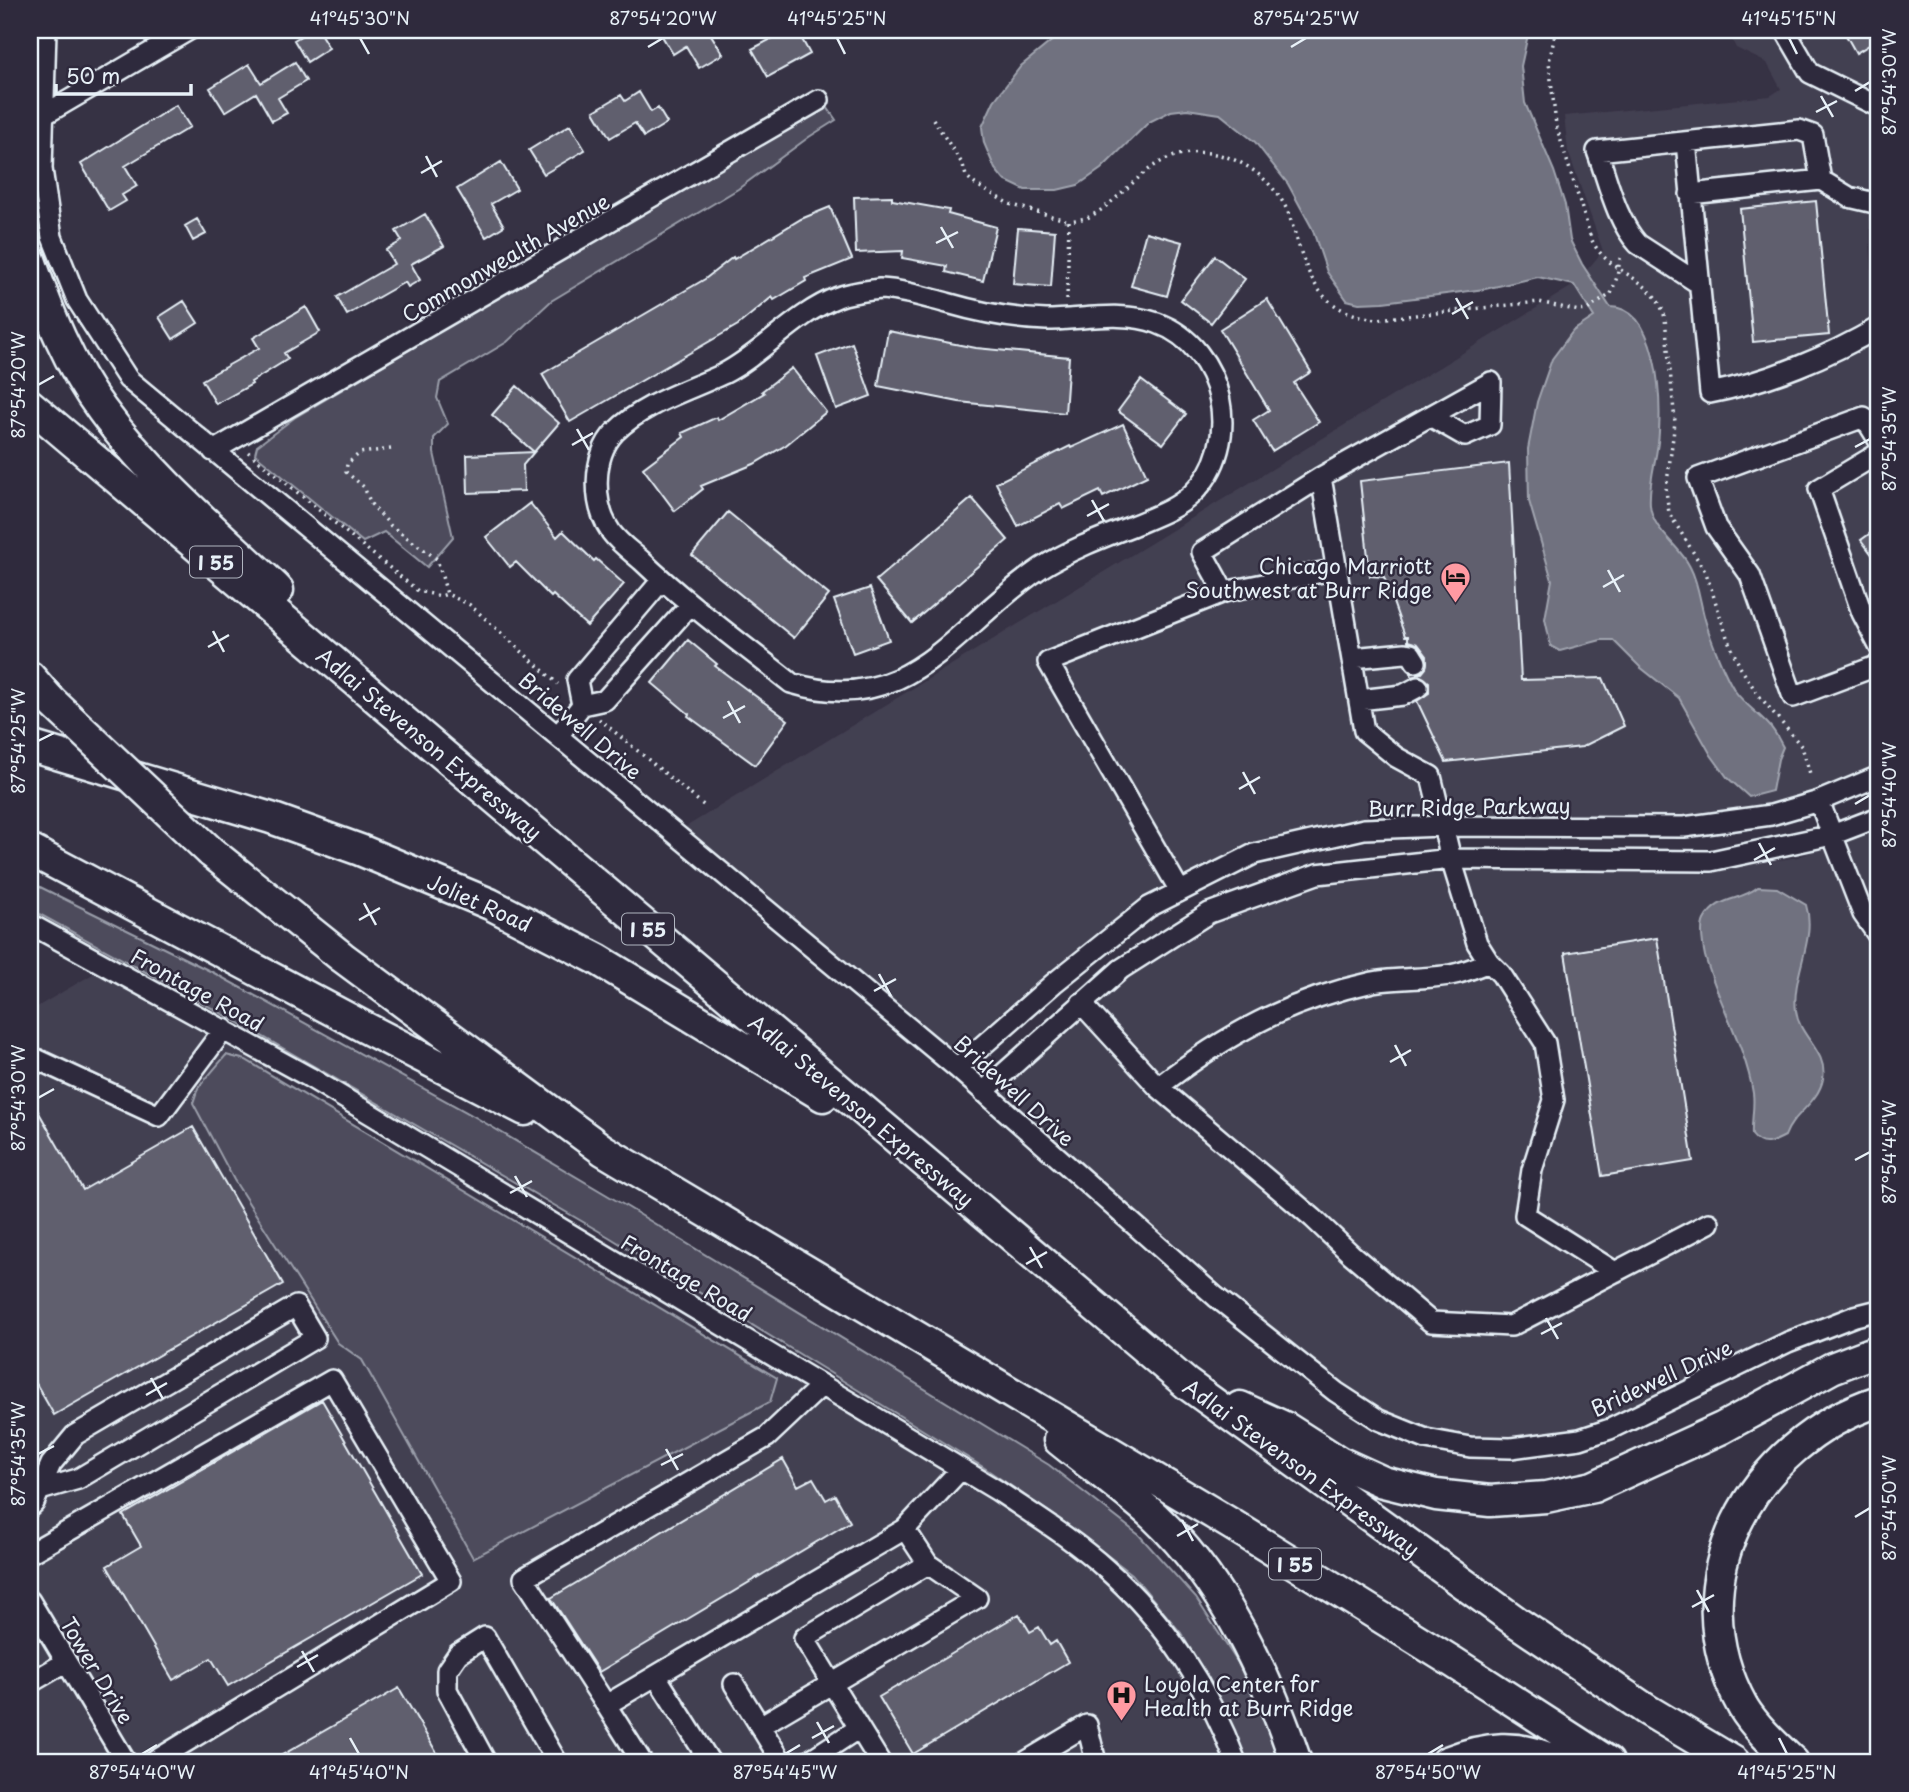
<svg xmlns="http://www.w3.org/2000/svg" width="1909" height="1792" font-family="'Playpen Sans',sans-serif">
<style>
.built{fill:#433f51}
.green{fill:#4d4b5c;stroke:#9a9eaa;stroke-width:2}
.water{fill:#70717f;stroke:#a0a4af;stroke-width:2}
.building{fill:#605e6e;stroke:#e8f1f8;stroke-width:2}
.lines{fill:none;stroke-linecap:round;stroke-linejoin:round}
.minor-casing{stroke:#e8f1f8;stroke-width:24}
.highway-casing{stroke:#e8f1f8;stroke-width:35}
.path{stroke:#e8f1f8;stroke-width:3.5;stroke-dasharray:2 5;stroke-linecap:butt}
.minor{stroke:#2f2a3d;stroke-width:19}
.highway{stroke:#2f2a3d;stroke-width:30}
.highway-bridge-casing{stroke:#e8f1f8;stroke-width:35;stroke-linecap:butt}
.highway-bridge{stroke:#2f2a3d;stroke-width:30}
.ticks{fill:none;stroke:#e8f1f8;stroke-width:2.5}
.labels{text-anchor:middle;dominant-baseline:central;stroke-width:5;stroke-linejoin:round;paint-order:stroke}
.shield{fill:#2f2a3d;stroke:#b0b5c0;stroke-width:2}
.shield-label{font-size:19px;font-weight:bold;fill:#e8f1f8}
.street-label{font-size:21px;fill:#e8f1f8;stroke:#2f2a3d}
.poi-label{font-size:21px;fill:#e8f1f8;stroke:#2f2a3d;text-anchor:end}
.neatline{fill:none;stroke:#e8f1f8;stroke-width:2.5}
.ticks-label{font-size:18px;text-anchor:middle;fill:#e8f1f8}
</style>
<rect width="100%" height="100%" fill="#363244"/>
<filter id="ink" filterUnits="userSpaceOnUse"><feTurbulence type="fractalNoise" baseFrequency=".0143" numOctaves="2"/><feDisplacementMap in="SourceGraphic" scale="14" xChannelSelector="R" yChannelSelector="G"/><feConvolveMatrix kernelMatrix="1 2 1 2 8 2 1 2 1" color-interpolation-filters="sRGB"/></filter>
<g filter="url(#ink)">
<path class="built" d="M1727,30h152v144l-9,44v25l2,30 7,32v460l-43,19 -52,19 -71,14 -69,4 -213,-7 -86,9 -92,22 -67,31 -82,51 -73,59 -76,68 -271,-226 890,-543 29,-34 -35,-100 -4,-35 206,-20 11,-7 -14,-26 -31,-15z
M1879,828v474l-36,10 -249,113 -76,16 -55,-7 -33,-6 -38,-15 -54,-28 -342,-295 147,-127 64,-40 70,-28 76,-16 90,-12 195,2 100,-3 60,-9z
M98,971l174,95 -64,36 270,451 297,-185 247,150 49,34 28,22 33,32 31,37 32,49 33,70h-1198v-751z"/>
<path class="green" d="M825,104l11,16 -27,17 -71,52 -187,112 -44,41 -67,40 -3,16 11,26 -14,14v15l19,84 -26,30 -43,-35 -21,10 -108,-88 2,-8 37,-28z
M30,882l184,91 256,141 159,94 420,257 90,70 57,63 42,65 31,66 9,33h-32l-21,-53 -44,-76 -49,-59 -74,-56 -75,-51 -374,-230 -375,-217 -204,-111z
M226,1055l20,5 531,318 -7,24 -297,156 -111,-198 -24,-17 -104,-163 -41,-77 5,-15z"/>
<path class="water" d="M1065,30h464l-8,36 4,37 29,68 11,34 5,35 12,24 28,43c48,0 51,90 49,125 -1,25 -11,48 -9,73 3,27 29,39 40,62 9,17 10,37 16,56 5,17 19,53 29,68 9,13 23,22 34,34 6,6 10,15 14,22l-5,12 -6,32 -23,6 -22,-20 -16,-22 -32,-57 -39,-31 -27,-27h-12l-41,11 -9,-5 -6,-27 7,-39 -23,-79 -1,-52 9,-47 15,-43 21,-28 21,-14 -20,-32 -36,-8 -53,12 -102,13 -24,1 -12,-3 -20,-28 -15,-44 -24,-44 -33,-42 -35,-28 -33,-5 -16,2 -22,11 -48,47 -23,16 -21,5h-32l-21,-10 -9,-11 -11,-26 -2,-16 12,-26 27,-35z
M1758,887l19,1 29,17c11,34 -15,71 -10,106 3,26 32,40 27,68 -5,25 -30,34 -38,57 -13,7 -23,12 -33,-1 -1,-14 3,-28 1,-42 -8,-49 -35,-90 -48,-137 -2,-9 -5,-28 -1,-36 14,-25 36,-18 54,-33z"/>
<path class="building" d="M311,30h7l11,18 -22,14 -13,-22z
M672,30h36l15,24 -24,14 -13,-22 -13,8 -11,-18z
M777,30h20l13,24 -42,23 -16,-28 27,-14z
M1843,30h36v9l-23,14z
M295,62l11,19 -28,17 9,15 -15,8 -16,-28 -31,19 -15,-24 39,-24 12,19z
M639,92l12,20 7,-4 9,15 -23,14 -9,-14 -25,15 -16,-27 27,-16 4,6z
M176,105l14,22 -65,39 12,20 -15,9 4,6 -17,10 -28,-47z
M570,125l15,25 -41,24 -15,-24z
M501,162l16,27 -26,15 13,22 -18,11 -29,-48z
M892,196v4l57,10 -1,4 48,13 -13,54 -37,-9 1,-6 -45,-8 1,-7 -47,2 -2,-56z
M1816,201l13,134 -76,7 -13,-133z
M830,207l22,52 -47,19 1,3 -32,19 -2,-3 -34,28 -168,97 -28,-48 163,-95 28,-22 1,2 67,-40z
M425,214l19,32 -33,18 9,16 -12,7 -3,-5 -58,33 -10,-18 57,-33 -8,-14 16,-9 -6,-10z
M197,219l9,15 -13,7 -8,-15z
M1018,228l37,3 -4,56 -38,-3z
M1146,232l36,10 -15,54 -36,-10z
M1215,256l30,23 -34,44 -30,-23z
M1267,299l44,73 -17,11 25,39 -47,29 -19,-31 16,-10 -49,-81z
M184,301l14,22 -25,16 -14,-22z
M306,307l14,25 -36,21 4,6 -37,23 1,2 -36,20 -14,-24 57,-32 -6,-10z
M888,331l88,17 93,9 -4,56 -106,-11 -81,-16z
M852,343l19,53 -35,13 -19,-53z
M792,368l34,44 -40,33 -32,19 -53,22 2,3 -28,22 -32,-43 41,-31 -2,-4 35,-16 1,3 46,-27 -2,-2z
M1141,380l45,34 -23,30 -45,-33z
M517,386l42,37 -25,29 -42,-37z
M1123,424l24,52 -44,21 -3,-6 -37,18 -3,-5 -42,22 -22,-43 74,-37 1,2z
M534,452l-11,13 1,26 -56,2 -1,-38z
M1509,463l12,217 82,-2 21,48 -42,21 -136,15 -29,-61 12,-8v-11l-10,-7 -7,2 -1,-4h11l4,-5 1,-12 -9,-12 -10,-3v-5h-3l-21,-59 -14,-1 -10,-95z
M972,498l36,42 -96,83 -36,-43z
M530,503l27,34 6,-6 31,30 2,-2 28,25 -37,42 -34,-31 -2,2 -35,-35 -6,5 -24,-30z
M728,512l101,83 -35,43 -102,-83z
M1879,527v37l-18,-24z
M870,588l19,52 -36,13 -19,-53z
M688,640l29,24 -2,2 73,54 -33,45 -67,-49 1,-2 -37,-31z
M1657,938l36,223 -91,15 -37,-223z
M30,1097l53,93 110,-63 90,157 -229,131 -24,-42z
M322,1400l100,174 -194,112 -17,-28 -38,22 -66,-114 34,-20 -18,-31z
M783,1459l15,27 15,-8 13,22 9,-5 15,27 -251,150 -48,-74z
M1019,1614l11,18 9,-5 11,18 6,-4 12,21 -155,92 -34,-57z
M399,1688l43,74h-172z"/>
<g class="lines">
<defs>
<path id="minor" d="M46,30l-4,139 10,68 25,63 51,79 829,689 259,229 120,95 43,28 47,19 44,8 41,1 69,-9 30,-10 178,-87 67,-26 24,-6
M1785,30l25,43 69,34
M42,116l147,-86
M1686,142l24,251c57,-11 120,-37 169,-66
M1690,194l131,-14 28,17 30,7
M1698,283l-60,-39c-22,-24 -30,-63 -41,-93l202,-21 14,5 8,45
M880,289c23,1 44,8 67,14 31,9 66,16 99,17 36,0 76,-10 111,3 67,24 88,121 35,171 -17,16 -39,23 -60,32 -31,12 -63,24 -91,42 -87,58 -130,151 -250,115 -50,-40 -103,-78 -149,-122 -10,-9 -23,-18 -31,-29 -19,-27 -19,-76 4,-100 29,-29 72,-41 108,-58 41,-21 71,-60 115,-77 13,-5 28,-6 42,-8z
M1430,416l35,20 25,-11 1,-43
M1879,441l-15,-24 -166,61 18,49 34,48 43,122 86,-32
M213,451l606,-351
M1879,453l-60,36 43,124 17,33
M1321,477l170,-95
M1224,592l-22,-40 119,-75 43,254 32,26 35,19 20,83 26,84 12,19 12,12 44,69 9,57 -22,70 -7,45 90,57
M1352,658l53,-5 6,1 5,8
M1359,700l44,-5 15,-8
M582,705l-5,-25 85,-100
M558,736l24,-31 23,-5 86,-96
M1819,801l44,113 16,23
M1180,891l-132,-229 176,-70 113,-23
M30,924l279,153 689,414c37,25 75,48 108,78 59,52 103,120 130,193
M1081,1003l77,84 155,131 38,36 80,68 80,4 198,-103
M30,1056l129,60 65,-87
M957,1068l97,-85 95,-76 105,-53 110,-25 79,-3 241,1 87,-12 48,-14 60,-25
M1158,1087c67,-52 131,-87 215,-105 28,-5 59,-2 86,-9 10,-3 20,-7 30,-11
M983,1092l138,-123 88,-56 108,-39 134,-15 260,2 121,-26 47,-18
M30,1507l4,-4 17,-39 24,-29 221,-129 19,32 -237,141 -38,11
M30,1553l302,-173 119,201 -298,181
M30,1601l96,161
M656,1676l54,86
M30,1683l36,-21
M734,1684l48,78
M606,1705l-82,-127 243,-141 55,-52
M760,1726l217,-128 -49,-34 -23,-35
M486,1762l-39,-72v-20l11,-16 27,-17 72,125
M642,1762l-36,-57 299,-176 56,-60
M807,1762l52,-34
M880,1762l-76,-124 124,-74
M1025,1762l62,-37 9,37"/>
<path id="highway" d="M30,260c18,52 39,106 72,150 49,67 116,123 176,180
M30,405l1157,979 331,239 129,87 87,52
M30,677l20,23
M30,746l241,72 89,32 130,54 107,55 226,137
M30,850l336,178 159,82
M211,852l131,105 261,193 628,374 222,138 155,100
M1240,1407l46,21 53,34 44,20 53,13 54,6 56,-4 47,-10 129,-59 110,-60 47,-18
M1059,1440c31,25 66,50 96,77 69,65 111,157 141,245
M1447,1762c38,-15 71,-19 110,0
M1793,1762c-17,-16 -38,-35 -50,-55 -70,-126 8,-264 136,-306"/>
</defs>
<use href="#minor" class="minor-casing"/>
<use href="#highway" class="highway-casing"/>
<path class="path" d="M1556,30l-7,32 7,63 35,113c16,38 63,36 74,80l10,104 -9,68 3,23 37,60 22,67 12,27 17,26 45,54 9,30
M933,119l30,46 3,11 9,8 34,20 60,17
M1067,300l2,-79 18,-3 11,-6c21,-14 38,-35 59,-48 49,-29 109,0 131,48 19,55 22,100 90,107l161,-17 40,9 8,-1 24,-16 6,-17 4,-24
M391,449l-31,4 -13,11 -1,8 18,15 7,17 20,22 46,33 10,35 23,11 88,79
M248,452l170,139 23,5 6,-2
M599,719l108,89"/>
<use href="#minor" class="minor"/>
<use href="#highway" class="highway"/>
<defs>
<path id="highway-bridge" d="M50,700l161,152"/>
</defs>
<use href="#highway-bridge" class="highway-bridge-casing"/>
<use href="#highway-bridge" class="highway-bridge"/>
</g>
</g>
<path class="ticks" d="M360,38l9,16M837,38l8,16M1789,38l8,16M648,47l15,-9M1291,47l15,-9M1855,91l15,-9M1821,96l12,21M1816,112l21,-11M426,156l11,21M421,173l21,-12M941,227l12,21M936,243l22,-11M1456,298l12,21M1452,314l21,-12M38,385l16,-9M577,429l12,21M572,445l21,-12M1855,447l15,-8M1092,500l12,21M1087,516l22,-12M1608,570l12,22M1603,587l21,-12M213,631l11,21M208,647l21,-12M728,701l12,22M723,718l22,-12M38,741l16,-8M1243,772l12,22M1239,789l21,-12M1855,804l15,-9M1759,843l12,22M1754,860l21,-12M364,903l12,22M359,920l21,-12M879,974l12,22M874,991l22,-12M1395,1045l11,21M1390,1062l21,-12M38,1098l16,-9M1855,1160l15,-8M515,1176l12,21M510,1193l22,-12M1030,1247l12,21M1026,1264l21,-12M1546,1318l12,21M1541,1334l21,-11M151,1378l12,21M146,1395l21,-12M666,1449l12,21M38,1454l16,-8M661,1465l22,-11M1855,1517l15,-9M1182,1520l11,21M1177,1536l21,-12M1697,1590l12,22M1692,1607l22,-12M302,1651l12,21M297,1667l21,-12M817,1722l12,21M350,1738l9,16M812,1738l22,-12M1779,1738l8,16M142,1754l15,-9M785,1754l15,-9M1428,1754l15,-9"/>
<defs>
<symbol id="hotel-pin" viewBox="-11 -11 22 30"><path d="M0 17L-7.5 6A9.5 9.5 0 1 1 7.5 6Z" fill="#ff9aa2" stroke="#2f2a3d"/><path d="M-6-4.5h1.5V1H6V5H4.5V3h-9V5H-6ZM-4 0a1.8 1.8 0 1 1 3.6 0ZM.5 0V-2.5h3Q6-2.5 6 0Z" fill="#111"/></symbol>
<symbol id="hospital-pin" viewBox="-11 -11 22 30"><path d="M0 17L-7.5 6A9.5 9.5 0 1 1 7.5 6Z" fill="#ff9aa2" stroke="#2f2a3d"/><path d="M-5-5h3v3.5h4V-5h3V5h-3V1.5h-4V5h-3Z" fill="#111"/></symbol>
</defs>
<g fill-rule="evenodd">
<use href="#hotel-pin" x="1438" y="560" width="35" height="47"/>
<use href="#hospital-pin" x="1104" y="1678" width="35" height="47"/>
</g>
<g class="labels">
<g class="shield">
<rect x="190" y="546.5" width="52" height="31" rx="5"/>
<rect x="622" y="913.5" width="52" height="31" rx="5"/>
<rect x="1269" y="1548.5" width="52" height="31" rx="5"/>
</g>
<g class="shield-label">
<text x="216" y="562">I 55</text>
<text x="648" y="929">I 55</text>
<text x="1295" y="1564">I 55</text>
</g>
<g class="street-label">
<text transform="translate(505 257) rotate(-30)">Commonwealth Avenue</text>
<text transform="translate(581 725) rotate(40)">Bridewell Drive</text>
<text transform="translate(430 743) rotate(40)">Adlai Stevenson Expressway</text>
<text transform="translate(1469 806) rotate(-1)">Burr Ridge Parkway</text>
<text transform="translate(480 902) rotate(24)">Joliet Road</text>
<text transform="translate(198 989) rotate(29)">Frontage Road</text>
<text transform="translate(1015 1090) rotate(42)">Bridewell Drive</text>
<text transform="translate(862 1110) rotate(40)">Adlai Stevenson Expressway</text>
<text transform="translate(687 1277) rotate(31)">Frontage Road</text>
<text transform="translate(1661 1377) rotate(-25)">Bridewell Drive</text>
<text transform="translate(1302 1467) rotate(36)">Adlai Stevenson Expressway</text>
<text transform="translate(98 1670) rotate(59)">Tower Drive</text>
</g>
<g class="poi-label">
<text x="1432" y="565">Chicago Marriott<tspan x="1432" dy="24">Southwest at Burr Ridge</tspan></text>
<text x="1144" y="1683" text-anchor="start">Loyola Center for<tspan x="1144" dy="24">Health at Burr Ridge</tspan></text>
</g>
</g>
<rect width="1909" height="1792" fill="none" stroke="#2f2a3d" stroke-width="77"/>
<path d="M56 84v10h135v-10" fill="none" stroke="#e8f1f8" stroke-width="3.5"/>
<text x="66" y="84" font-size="21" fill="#e8f1f8" stroke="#2f2a3d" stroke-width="5" paint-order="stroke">50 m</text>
<rect x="38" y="38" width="1832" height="1716" class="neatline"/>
<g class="ticks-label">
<text x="360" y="25">41°45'30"N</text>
<text x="663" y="25">87°54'20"W</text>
<text x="837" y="25">41°45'25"N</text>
<text x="1306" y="25">87°54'25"W</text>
<text x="1789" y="25">41°45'15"N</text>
<text transform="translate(1890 82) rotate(-90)" y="6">87°54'30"W</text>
<text transform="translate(19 385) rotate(-90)" y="6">87°54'20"W</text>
<text transform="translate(1890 439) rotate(-90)" y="6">87°54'35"W</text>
<text transform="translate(19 741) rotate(-90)" y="6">87°54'25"W</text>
<text transform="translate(1890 795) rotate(-90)" y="6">87°54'40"W</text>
<text transform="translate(19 1098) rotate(-90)" y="6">87°54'30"W</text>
<text transform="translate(1890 1152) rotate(-90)" y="6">87°54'45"W</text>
<text transform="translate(19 1454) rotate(-90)" y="6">87°54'35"W</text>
<text transform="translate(1890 1508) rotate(-90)" y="6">87°54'50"W</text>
<text x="142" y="1779">87°54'40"W</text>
<text x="359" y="1779">41°45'40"N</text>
<text x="785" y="1779">87°54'45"W</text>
<text x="1428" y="1779">87°54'50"W</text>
<text x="1787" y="1779">41°45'25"N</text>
</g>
</svg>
